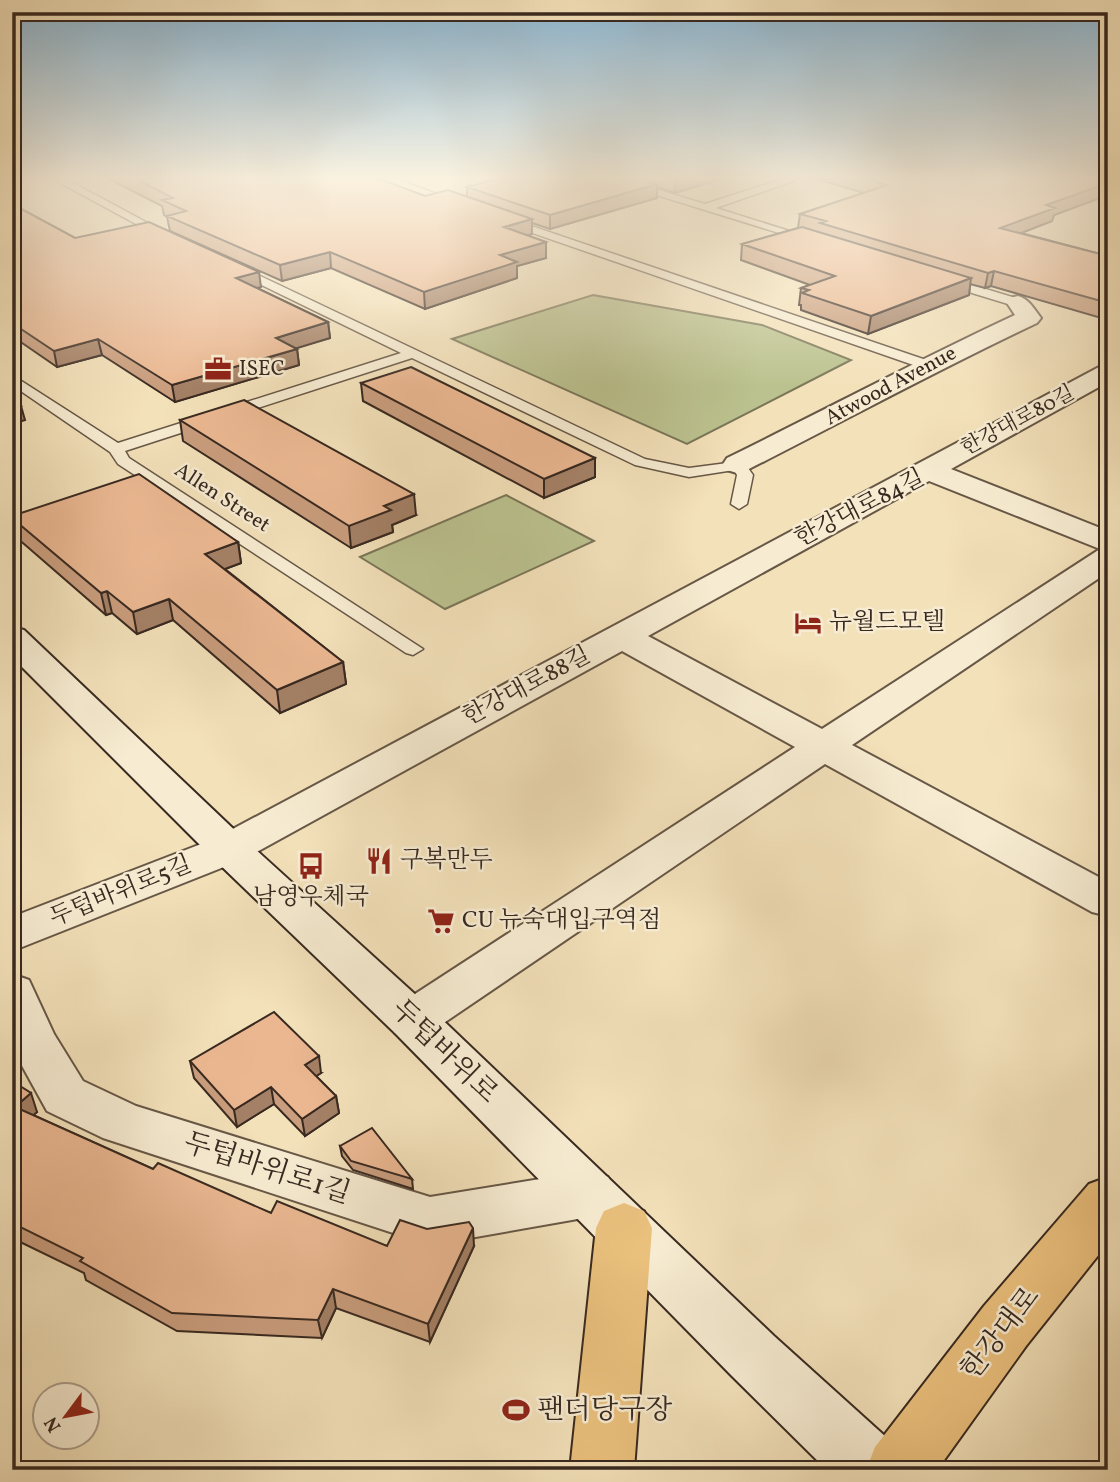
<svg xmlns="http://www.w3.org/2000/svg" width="1120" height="1482" font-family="Vollkorn,'Noto Serif KR',serif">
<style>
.green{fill:#bbc28f;stroke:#7a7658;stroke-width:2}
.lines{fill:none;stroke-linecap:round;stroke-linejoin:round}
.lane-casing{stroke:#675746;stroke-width:3}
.street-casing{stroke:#675746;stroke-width:4}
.secondary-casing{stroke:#382920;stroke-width:4}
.primary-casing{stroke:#382920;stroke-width:4}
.lane{fill:#f7ecd2;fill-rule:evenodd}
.street{fill:#f7ecd2;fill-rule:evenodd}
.secondary{fill:#f7ecd2;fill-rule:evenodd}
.primary{fill:#eac07d;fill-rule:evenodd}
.wall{fill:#c99d7d;stroke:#382920;stroke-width:2}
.shaded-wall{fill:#a48066;stroke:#382920;stroke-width:2}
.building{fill:#eab791;stroke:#382920;stroke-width:2}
.labels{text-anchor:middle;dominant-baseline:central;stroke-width:5;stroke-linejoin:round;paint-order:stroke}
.far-poi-label{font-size:21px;fill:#382920;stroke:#f7ecd2;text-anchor:start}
.far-street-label{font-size:21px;fill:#382920;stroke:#f7ecd2}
.street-label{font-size:24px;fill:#382920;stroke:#f7ecd2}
.poi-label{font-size:24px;fill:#382920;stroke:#f7ecd2;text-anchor:start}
.near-street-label{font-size:28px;fill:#382920;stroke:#f7ecd2}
.near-poi-label{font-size:28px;fill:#382920;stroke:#f7ecd2;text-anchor:start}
</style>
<rect width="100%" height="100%" fill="#f3e1ba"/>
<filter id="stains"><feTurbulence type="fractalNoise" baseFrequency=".00286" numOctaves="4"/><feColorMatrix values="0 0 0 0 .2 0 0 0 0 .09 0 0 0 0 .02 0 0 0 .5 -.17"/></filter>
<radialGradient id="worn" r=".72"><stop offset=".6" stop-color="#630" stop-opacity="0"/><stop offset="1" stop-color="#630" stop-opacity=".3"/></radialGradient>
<path class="green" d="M593,295l169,30 89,35 -164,84 -235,-105z
M506,495l88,46 -149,68 -85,-52z"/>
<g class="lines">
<defs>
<path id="lane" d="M53,179h13l104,56 -10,2z
M382,179h15l66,25 -9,2z
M605,179h17l83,25 78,-25h16l-83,29 102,32 -10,2z
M505,217l427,145 2,3 -2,3h-10l-421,-146 -1,-2z
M235,264l410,195 44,9 54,-7 10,14 -6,29 -8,5 -8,-5 6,-29 -3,-5 -45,7 -54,-12 -223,-107 -287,93 4,7 294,191 -10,6 -7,-2 -288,-189 -8,-12 -98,-67v-10l106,68 283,-90 -170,-83v-4z
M943,276l79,24 2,3 -6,4 -79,-24 -2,-3z"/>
<path id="street" d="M1018,296c11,3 16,13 23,22l-4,5c-98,46 -193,98 -290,147l-10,3 -10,-3 -4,-6 4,-6c96,-47 191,-98 288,-143l-8,-12 3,-5z
M1108,364v18l-157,87 157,62v41l-256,173 256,137v34l-16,-4 -267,-148 -396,269 -17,5 -17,-5 -7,-13 7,-13 400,-260 -173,-96 -378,208 -232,92v-34l202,-78 885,-472zM929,481l171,68 -278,180 -174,-93z
M12,974l17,6 25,54 29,47 53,25 294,91 159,-26 19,6 8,17 -8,17 -19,6 -159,28 -327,-107 -56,-27 -32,-58 -3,-4z"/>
<path id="secondary" d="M12,627l12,3 220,209 185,168 345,329 123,111 9,23h-79l-95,-94 -337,-343 -181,-174 -202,-202z"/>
<path id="primary" d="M1108,1177v66l-82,103 -89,124h-71l9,-23 109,-141 105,-122z
M624,1203l20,8 8,17 -18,242h-64l26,-242 8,-17z"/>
</defs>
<use href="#lane" class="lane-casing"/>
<use href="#street" class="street-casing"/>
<use href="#secondary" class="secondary-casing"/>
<use href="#primary" class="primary-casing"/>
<use href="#lane" class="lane"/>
<use href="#street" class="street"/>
<use href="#secondary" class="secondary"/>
<use href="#primary" class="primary"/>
</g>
<path class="wall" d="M109,179h270l46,17 42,1v-10l30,-8h223l-45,14 -18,-6v11l-107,31 -18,-6v11l-4,2 18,22 -29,8v12l-92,31 -94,-41 -49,13 -112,-50 -3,-14 -3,-2 -2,-9z
M817,179h291v16l-54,20 -2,6 -31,12 87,23v64l-117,-34 -6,2 -15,-4 -1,11 -101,39 -67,-24v-5h-2l2,-17 9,-3 -69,-25 1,-16 56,-16 2,-14 64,-21z
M12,204l63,34 186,49 -4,1 71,34 2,16 -35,10 2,1 2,16 -124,37 -73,-47 -45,12 -45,-31z
M361,383l234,75v19l-51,21 -181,-97z
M180,420l236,95 -24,10 1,7 -42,16 -168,-107z
M12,516l226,26 3,21 -16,6 118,93 3,22 -66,29 -107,-93 -36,14 -25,-21 -6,2 -90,-78 -4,-16z
M190,1061l131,12 -5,3 20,20 3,17 -34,23 -31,-32 -37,23 -43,-49z
M12,1081l25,31 -4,3 120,54 118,44 116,33h87l-44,96 -94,-34 -14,30 -145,-7 -91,-51 -2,-7 -72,-35z
M340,1146l72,33 1,10 -60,-19 -11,-14z"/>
<path class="shaded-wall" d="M675,179h45l-45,14z
M1108,183v12l-54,20 -2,6 -54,21 2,-14 46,-23z
M657,184v14l-107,31v-14z
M532,219v15l-28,9v-16z
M546,242v16l-29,8v12l-92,31 -1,-17 76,-37z
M330,252l1,16 -49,13 -2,-16z
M994,271l-3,15 -6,2 3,-15z
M259,272l2,15 -23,6 -2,-15z
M971,278l-2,17 -101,39 3,-18z
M328,322l2,16 -52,16 -2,-16z
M98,339l4,16 -45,12 -3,-16z
M297,349l2,16 -124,37 -3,-17z
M21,406l4,14 -13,4v-15z
M595,458v19l-51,21v-19z
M414,494l2,21 -24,10 1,7 -42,16 -2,-22 35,-20z
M238,542l3,21 -32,12 -4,-21z
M107,591l5,22 -6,2 -5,-22z
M169,599l4,21 -36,14 -4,-22z
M343,662l3,22 -66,29 -3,-23z
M319,1056l2,17 -14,9 -2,-17z
M271,1087l3,17 -37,23 -3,-17z
M31,1093l6,19 -16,14 -6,-19z
M336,1096l3,17 -34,23 -3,-17z
M473,1228l1,18 -44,96 -2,-18z
M333,1289l3,19 -14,30 -4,-18z"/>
<path class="building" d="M136,179h243l46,17 23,-6 84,29 -28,8 42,15 -46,13 17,7 -93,30 -94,-40 -50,13 -113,-49 19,-5 -24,-11 11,-2z
M497,179h144l16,5 -107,31 -83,-28z
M865,179h243v4l-62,22 9,3 -55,20 108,28v47l-114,-32 -6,2 -168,-50 6,-2 -26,-7 87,-29z
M12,204l63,34 74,-16 110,50 -23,6 92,44 -52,16 21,11 -125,36 -74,-46 -44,12 -42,-28z
M802,227l169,51 -100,38 -69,-23 7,-3 -8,-2 34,-12 -93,-32z
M411,367l184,91 -51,21 -183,-96z
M12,400l9,6 -9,3z
M244,400l170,94 -30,12 7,4 -42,16 -169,-106z
M139,474l99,68 -33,12 138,108 -66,28 -108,-91 -36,13 -26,-21 -6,2 -89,-75v-2z
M274,1012l45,44 -14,9 31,31 -34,23 -31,-32 -37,23 -44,-49z
M12,1081l19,12 -16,14 138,62 5,-6 113,50 6,-12 110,45 13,-26 27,9 42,-7 4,6 -45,96 -95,-35 -15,31 -146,-7 -92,-52 3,-3 -71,-35z
M372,1128l40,51 -61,-18 -11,-15z"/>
<linearGradient id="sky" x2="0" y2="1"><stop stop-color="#8ab7d5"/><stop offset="0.46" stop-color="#faf2e0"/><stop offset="1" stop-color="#faf2e0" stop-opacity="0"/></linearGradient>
<rect width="1120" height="387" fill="url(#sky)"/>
<defs>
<symbol id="office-bare" viewBox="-9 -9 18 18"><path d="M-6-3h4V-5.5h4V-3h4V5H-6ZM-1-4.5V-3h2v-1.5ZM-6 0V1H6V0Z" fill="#8f2418" stroke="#f7ecd2" stroke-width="2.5" paint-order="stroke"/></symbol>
<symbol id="hotel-bare" viewBox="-9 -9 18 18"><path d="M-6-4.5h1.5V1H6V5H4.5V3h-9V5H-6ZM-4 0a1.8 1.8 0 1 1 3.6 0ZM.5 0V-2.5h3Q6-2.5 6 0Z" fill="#8f2418" stroke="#f7ecd2" stroke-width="2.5" paint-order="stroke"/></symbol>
<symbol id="restaurant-bare" viewBox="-9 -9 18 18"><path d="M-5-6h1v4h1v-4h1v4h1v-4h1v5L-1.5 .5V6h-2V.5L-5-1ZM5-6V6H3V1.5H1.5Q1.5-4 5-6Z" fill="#8f2418" stroke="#f7ecd2" stroke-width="2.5" paint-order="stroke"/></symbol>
<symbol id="bus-bare" viewBox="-9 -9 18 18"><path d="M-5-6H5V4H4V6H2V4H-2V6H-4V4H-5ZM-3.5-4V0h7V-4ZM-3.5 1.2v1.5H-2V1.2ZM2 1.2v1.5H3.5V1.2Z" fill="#8f2418" stroke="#f7ecd2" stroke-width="2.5" paint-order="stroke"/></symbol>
<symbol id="supermarket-bare" viewBox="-9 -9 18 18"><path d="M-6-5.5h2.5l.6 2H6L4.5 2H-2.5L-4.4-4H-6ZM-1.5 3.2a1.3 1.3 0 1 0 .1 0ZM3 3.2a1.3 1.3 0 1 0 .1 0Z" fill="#8f2418" stroke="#f7ecd2" stroke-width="2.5" paint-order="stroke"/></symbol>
<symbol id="stadium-bare" viewBox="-9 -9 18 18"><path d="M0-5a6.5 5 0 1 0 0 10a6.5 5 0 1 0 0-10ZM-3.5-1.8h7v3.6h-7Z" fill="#8f2418" stroke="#f7ecd2" stroke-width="2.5" paint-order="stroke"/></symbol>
</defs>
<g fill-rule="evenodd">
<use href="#office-bare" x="199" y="350" width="38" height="38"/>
<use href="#hotel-bare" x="789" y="604" width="38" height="38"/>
<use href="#restaurant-bare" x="360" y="842" width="38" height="38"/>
<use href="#bus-bare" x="292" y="847" width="38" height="38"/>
<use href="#supermarket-bare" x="422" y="902" width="38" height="38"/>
<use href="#stadium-bare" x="497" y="1391" width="38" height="38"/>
</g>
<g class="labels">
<g class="far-poi-label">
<text x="239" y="369">ISEC</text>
</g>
<g class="far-street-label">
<text transform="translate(891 386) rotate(-28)">Atwood Avenue</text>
<text transform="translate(1018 421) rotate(-28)">한강대로80길</text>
<text transform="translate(222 498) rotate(33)">Allen Street</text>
</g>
<g class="street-label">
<text transform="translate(860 509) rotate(-27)">한강대로84길</text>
<text transform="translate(527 687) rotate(-28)">한강대로88길</text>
<text transform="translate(121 892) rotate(-22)">두텁바위로5길</text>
</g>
<g class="poi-label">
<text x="829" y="623">뉴월드모텔</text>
<text x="400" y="861">구복만두</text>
<text x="311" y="898" text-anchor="middle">남영우체국</text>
<text x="462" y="921">CU 뉴숙대입구역점</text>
</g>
<g class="near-street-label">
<text transform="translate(444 1052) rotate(44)">두텁바위로</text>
<text transform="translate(267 1169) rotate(18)">두텁바위로1길</text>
<text transform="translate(1001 1334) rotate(-52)">한강대로</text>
</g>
<g class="near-poi-label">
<text x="537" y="1410">팬더당구장</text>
</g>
</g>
<rect width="1120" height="1482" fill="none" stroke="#f3e1ba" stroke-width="42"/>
<rect x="14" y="14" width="1092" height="1454" fill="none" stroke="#382920" stroke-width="3.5"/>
<rect x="21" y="21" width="1078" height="1440" fill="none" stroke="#382920" stroke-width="2"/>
<g transform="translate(66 1416) rotate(238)"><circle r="33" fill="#f7ecd2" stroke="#ab9e8b" stroke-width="2"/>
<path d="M0-5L12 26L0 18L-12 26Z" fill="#8f2418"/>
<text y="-10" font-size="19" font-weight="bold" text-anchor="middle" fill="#382920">N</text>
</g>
<rect width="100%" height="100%" filter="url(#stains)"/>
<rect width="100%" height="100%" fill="url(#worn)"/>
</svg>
